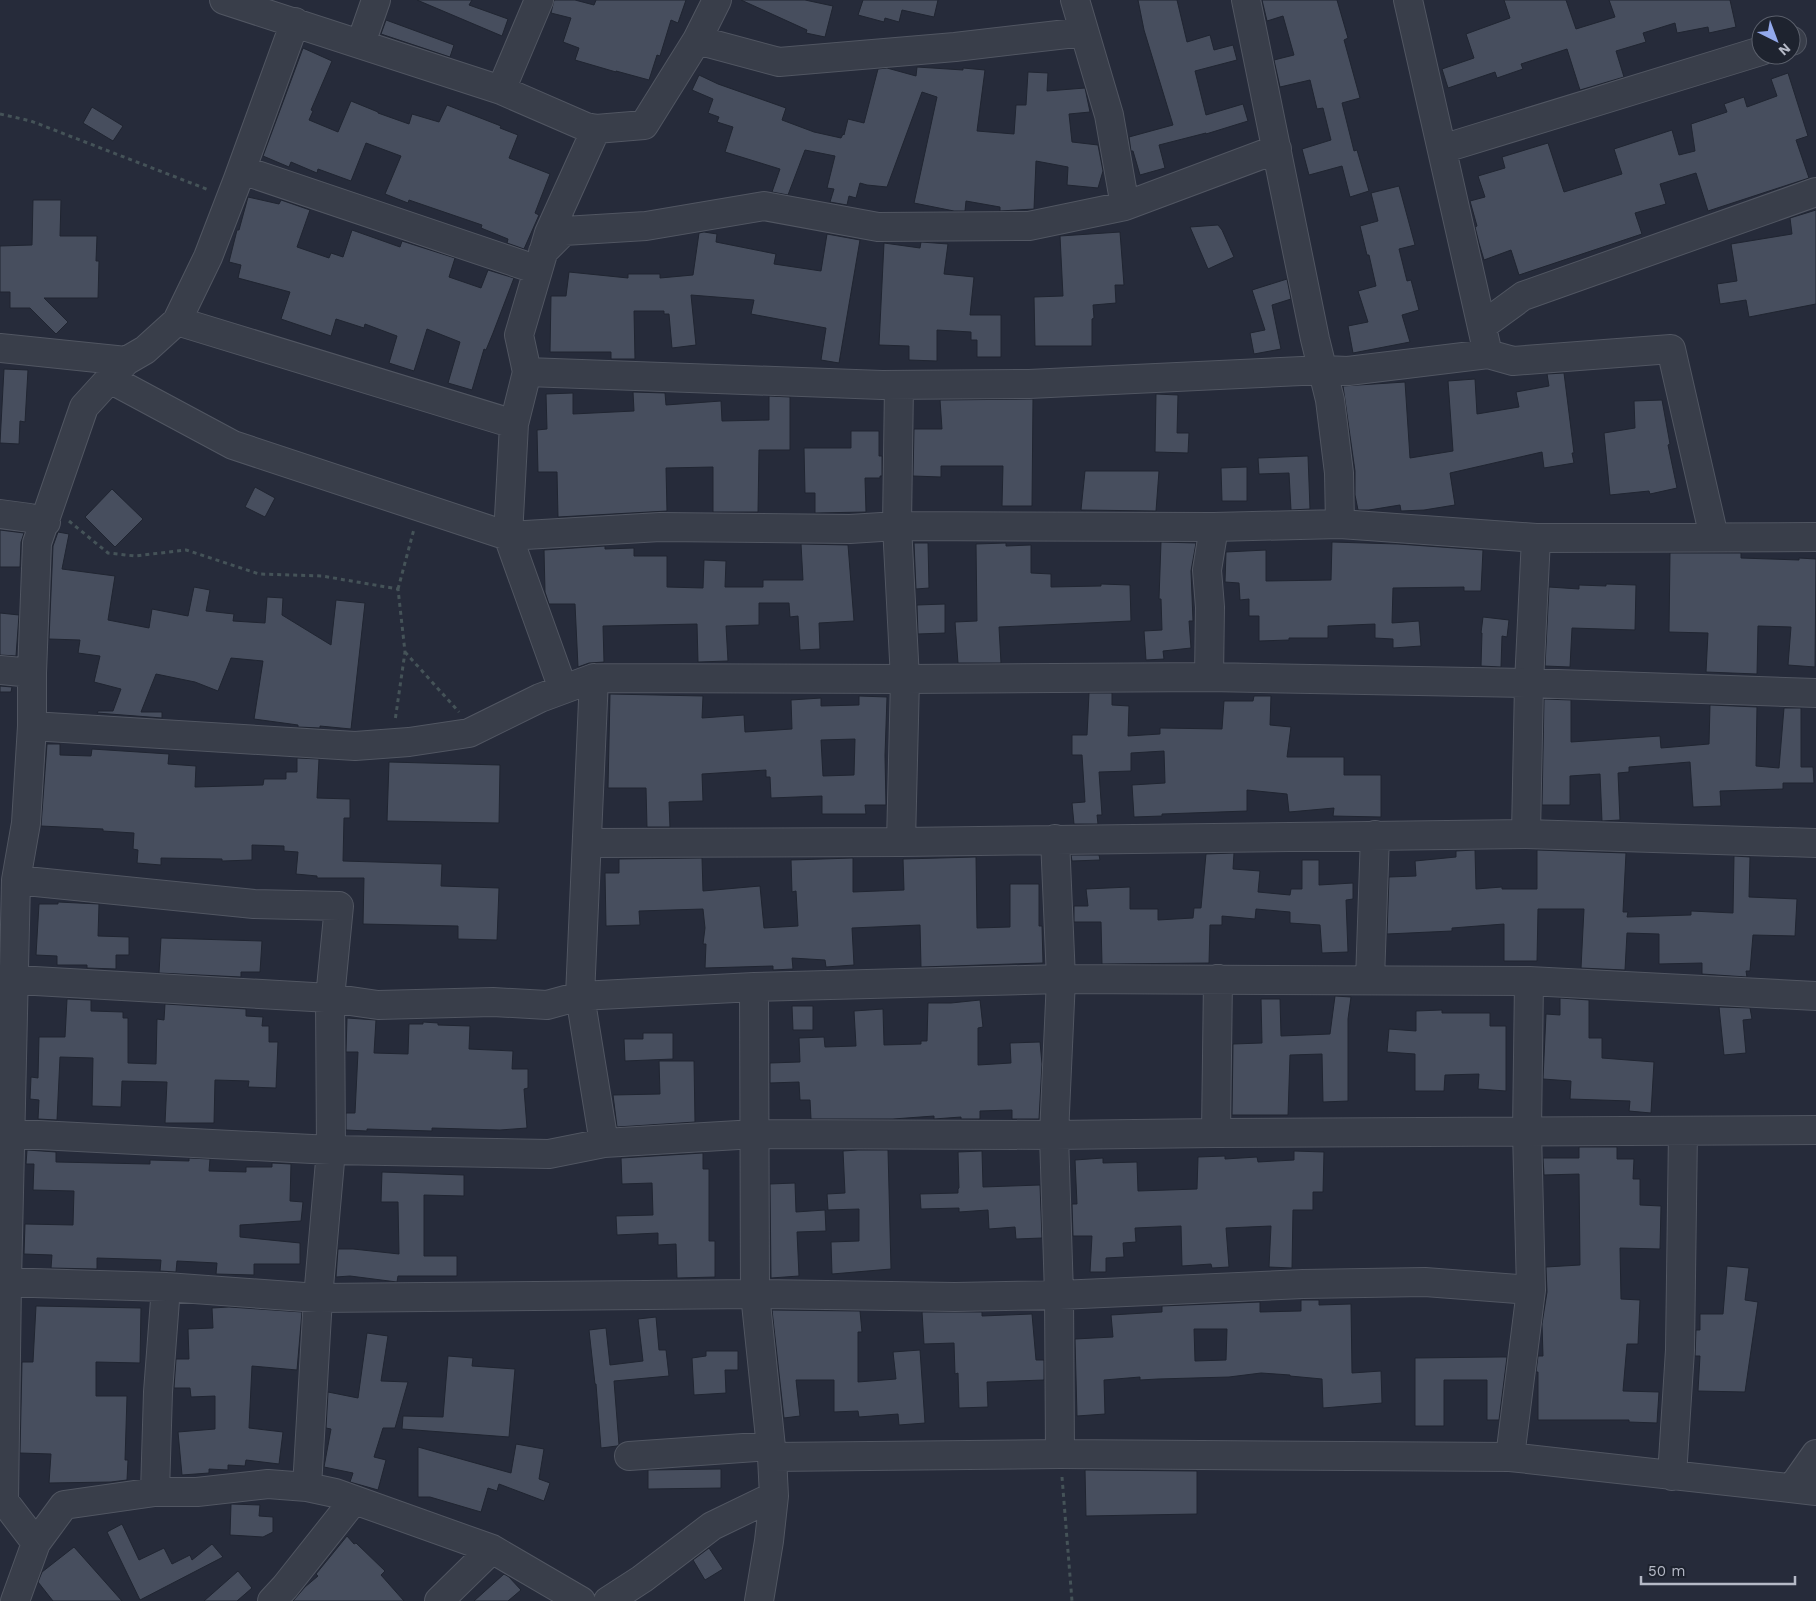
<svg xmlns="http://www.w3.org/2000/svg" width="1816" height="1601" font-family="'Work Sans',sans-serif">
<style>
.building{fill:#474e5e;stroke:#202531;fill-rule:evenodd}
.lines{fill:none;stroke-linecap:round;stroke-linejoin:round}
.minor-casing{stroke:#515662;stroke-width:30}
.path{stroke:#455358;stroke-width:3;stroke-dasharray:4 4;stroke-linecap:butt}
.minor{stroke:#393e4a;stroke-width:28}
</style>
<rect width="100%" height="100%" fill="#262b3a"/>
<path class="building" d="M417,0h55l-3,5 39,14 -6,17z
M554,0h21l19,5 2,-5h90l-8,23 -7,-3 -11,36 -3,-1 -8,25 -33,-9v1l-41,-12 4,-12 -16,-6 8,-24 -20,-5z
M741,0h64l28,6 -8,31 -19,-4 1,-3z
M863,0h75l-4,17 -32,-7 -3,12 -14,-4 -1,4 -26,-7z
M1138,0h39l10,42 23,-7 4,15 19,-5 4,15 -42,11 11,44 37,-11 5,17 -42,13v-1l-47,12 6,23 -25,7 -7,-24h-2l-2,-14 44,-12 -29,-95z
M1262,0h75l11,38 -4,2 16,58 -18,5 12,48 3,-1 12,41 -19,6 -8,-31 -33,9 -7,-26 29,-9 -8,-32 -6,1 -7,-29 -30,7 -6,-27 20,-5 -11,-39 -16,5z
M1504,0h62l10,29 39,-12 -6,-17h121l6,27 -27,6 -1,-6 -31,6 -2,-10 -32,10 3,9 -30,9 8,26 -44,13 -13,-41 -46,15 2,5 -26,9 -2,-6 -47,16 -6,-19 32,-11 -8,-24 44,-16z
M386,20l68,25 -4,12 -69,-23z
M303,48l29,13 -21,49 2,1 -4,9 29,12 13,-31 27,11v1l31,11 3,-10 27,8 8,-17 54,21 -1,2 18,7 -9,23 41,16 -15,39 4,2 -15,34 -17,-6 1,-4 -27,-11 1,-3 -73,-25 -1,3 -23,-9 16,-38 -35,-13 -15,38 -33,-12 -1,4 -26,-11 -2,5 -26,-11z
M917,67l46,3v-2l22,2 -8,61 37,3 2,-29h10l2,-33 20,1 -1,18 38,-3 5,24 -21,2 3,28 26,3 5,26 -5,17 -31,-3 1,-18 -32,-6 -2,48 -34,2v-4l-34,-6 -1,10h-11l-40,-8 23,-106 -15,-5 -35,95 -20,-2 -7,-2 -4,15 -7,-2 -2,9 -17,-3 4,-13 -7,-1 8,-32 -30,-6 -17,45 -16,-3 8,-23 -55,-17 8,-25 -16,-5 2,-5 -11,-4 5,-14 -21,-9 7,-15 19,9 68,24 -4,12 32,12 27,6 2,-4 1,1 4,-16 16,4 14,-54 9,-1 29,8z
M1788,73l20,63 -12,4 13,38 -101,33 -12,-38 -36,11 6,20 -31,9 7,21 -123,41 -8,-25 -27,10 -5,-17 -4,-16 2,-1 -7,-25 15,-4 -7,-21 27,-8 -3,-11 46,-14 16,49 58,-18 -8,-25 58,-19 7,25 16,-4 -4,-27 36,-12 -3,-8 20,-7 3,10 30,-11 -6,-17z
M92,107l31,19 -10,15 -30,-18z
M1399,186l16,59 -16,4 8,32 4,-1 8,30 -17,5 8,27 -57,11 -5,-27 20,-4 -10,-31 18,-5 -7,-31h-2l-7,-29 18,-5 -7,-28z
M248,197l31,7 2,-4 29,10 -13,37 32,11 2,-5 12,4 9,-27 48,17 2,-6 53,17 -6,19 32,11 7,-18 26,8 -21,55 -7,17 -2,-1 -12,41 -24,-7 12,-41 -33,-13 -13,42 -25,-8 8,-27 -32,-12 -1,4 -28,-9 -5,17 -50,-17 9,-27 -52,-14 3,-13 -12,-3 8,-32h2z
M33,200h28l-1,36h37l-1,25h3l-1,37h-54l24,24 -12,12 -26,-26h-20v-16h-10v-46l32,-1z
M1816,210v94l-67,13 -3,-17 -26,4 -3,-20 20,-3 -6,-37 61,-10 -2,-16z
M1218,225l4,5 12,27 -26,12 -18,-42z
M704,232l13,2 -1,8 60,12 -2,10 47,7 6,-37 33,6 -21,123 -18,-3 5,-32 -75,-14 3,-14 -63,-5 5,50 -24,3 -3,-34h-5v-3h-30l1,48h-24v-7h-61l1,-56h15l3,-24 59,6v-4h32v4l33,-3 6,-42z
M1120,232l4,53h-9l1,18 -23,2 1,13 -2,1v27h-57l-1,-49 29,-1 -3,-60z
M921,242l27,2 -4,30 30,3 -4,38h31v42h-24v-17h-6v-8l-34,-2v31l-28,-1v-14l-30,-1 5,-102 36,5z
M1287,279l4,20 -19,6 9,44 -27,5 -4,-21 15,-3 -13,-40z
M4,369l24,1 -3,52 -5,-1 -1,23 -19,-1z
M1564,373l10,80h-2l2,10 -30,5 -2,-16 -92,21 5,32 -31,5 -23,1 -1,-6 -31,5h-11l-3,-15v-24l-12,-85 62,-4 5,76 43,-7 -5,-70 27,-2 2,35 42,-7 -3,-15 33,-6 -2,-12z
M633,392l32,1 1,12 55,-4 1,20 47,-1v-24l21,1v53h-31l-1,62h-45v-45l-47,1 1,43 -109,6 -1,-45h-19l-1,-42 10,-1 -1,-35 27,-1v21l61,-3z
M1156,394l22,1 -1,38h12l-1,20 -33,-1z
M1033,399l-1,107h-30l1,-40h-62v11l-28,-1 1,-47h28l-2,-29z
M1662,400l8,44 -2,1 9,43 -27,6 -1,-3 -39,4 -6,-62 31,-5 -1,-27z
M851,431h28v25h3v20h-2v2h-15l1,34 -51,1v-20h-10l-1,-45h47z
M1308,456l2,53 -19,1 -2,-37 -30,1 -1,-16z
M1247,467v34h-25l-1,-33z
M1085,471h74l-3,40 -75,-1z
M255,487l20,11 -10,19 -20,-10z
M112,489l31,30 -28,28 -30,-30z
M0,530l24,3 -3,9 -1,25h-20z
M58,532l11,2 -7,35 53,7 -7,44 41,8 3,-19 36,7 6,-29 16,3 -4,21 28,3 -1,7 32,2 2,-26 16,1 -1,17 49,30 5,-45 29,3 -14,126 -31,-3v2l-22,-1v-2l-44,-6 9,-58 -32,-3 -13,33 -23,-9 -39,-8 -15,38h21v6l-65,-5 1,-2h15l8,-22 -27,-7 6,-26 -22,-3 2,-13 -31,-1 4,-93z
M1161,542l35,1 -5,28 2,50h-4l2,27 -28,3 1,8 -18,1 -2,-29 18,-1 -1,-31h-2z
M1332,542l66,2 85,6 -2,41h-17v-4l-71,1 -1,35 27,-2 2,25 -28,2v-9l-18,-1v-14l-47,2v12h-39v2l-30,1v-25h-10v-17l-9,1 -1,-17 -14,-1 1,-30 40,-2v31l65,-1z
M914,543h14l1,45 -13,1z
M1006,543v3l25,-1v28l20,1v13l50,-1v-2l29,1 1,36 -132,6 2,36h-43l-3,-41 22,-1 -1,-77z
M801,544l47,1 6,76 -35,2 1,26 -20,1 -2,-34 -8,1 -1,-14h-30v22l-33,1 2,35 -30,1 -1,-38 -94,2 1,36 -15,1 -11,4 -3,-63h-26l-4,-12 -1,-42 61,-4v3l29,-1v8h33v31l36,1 1,-28 22,1 -1,26h38v-7h40z
M1670,553h71v5l58,2v-2l17,1 -1,108 -27,-2 3,-38 -33,-1 -1,48 -51,-2 2,-39 -39,-1z
M1606,584l30,1 -1,45 -63,-2 -2,39 -25,-1 4,-79 30,2v-4l27,1z
M945,604v29l-27,1 -1,-29z
M0,613l19,2 -3,41 -16,-1z
M1483,617l26,3 -2,17 -5,-1 -1,31 -20,-1 1,-33h-1z
M0,686l12,1 -1,5h-11z
M1089,693h23v12l17,1 -1,30 32,-2v-6l62,1 2,-28h29l1,-5h17l-1,29 21,2 -4,30h57v18h37v42l-48,-1 1,-8 -45,4 -2,-18 -40,-4v21l-85,3v2l-28,1 -2,-32 33,-2 -1,-32 -33,2v18l-32,1 3,43h-5l1,9h-24l-2,-21 13,-1 -3,-47h-10v-20h15z
M610,694l93,2 -1,22 42,-3 1,17 47,-3 -1,-29 30,-2v8l38,-1v-9l28,1 -2,58 1,50h-21l1,9h-44v-18l-51,2 -1,-21h-4v-7l-64,4 1,27 -34,1 1,25h-23l-1,-39h-38zM855,739l-1,36 -31,1 -2,-36z
M1544,699l27,1v42l89,-6 1,12 48,-4 1,-39 47,2 -1,59 23,2 5,-60h17v59h12l1,16h-31v6l-63,2 1,15 -28,1 -3,-45 -61,5v5l-11,1 2,47 -18,1 -2,-47 -30,2v29h-28z
M47,744h13v11l31,1 1,-7 77,5 -1,10 28,2 -1,21 68,-2 1,-6h22v-7h11v-14l22,1 -2,39 33,1v19h-6l-1,43 99,3 -1,22 58,2 -2,52 -39,-1v-13l-95,-2 1,-46h-47v-2l-21,-2 2,-22 -14,-1v-5l-32,-1v15l-30,1v-2l-61,-1v7l-24,-2 1,-13 -5,-1 1,-16 -31,-2v-2l-62,-3z
M389,762l111,3 -1,58 -112,-2z
M1475,850l1,39 26,-2v2h35v-39l89,3 -3,59h5l-1,5 64,-2v-4l42,2 1,-57 16,1 -1,40 48,2 -2,37 -42,-1 -3,36h-4l1,6 -45,-3v-11l-43,1v-30l-32,-1 -2,37 -44,-2 3,-59h-46l-1,52h-33v-37l-52,4v3l-65,3 2,-57 27,-1 -1,-15 41,-4v-6z
M1234,853l-1,16 27,2 -2,21 32,3 1,-6h11v-29h17v25l34,-2v16l-7,1 2,52 -26,1 -2,-28 -30,-2v-11l-34,-3 -1,10 -33,-3v9h-12l-1,38 -107,1 -1,-42h-27v-16h14l-2,-17 44,-2v22h28v11l35,-2 1,-10h7l5,-54z
M1071,855h28l1,5 -28,1z
M976,857l1,71 33,-1v-43h29v42h3l1,37 -122,4 -1,-42 -68,3 2,37 -28,2 -1,-7 -33,-2 1,11 -20,1v-4l-68,2 1,-24h-3l2,-16 -2,-19 -64,2 1,14 -34,1 -1,-53h14v-14l83,-1 1,33 57,-5 4,42 34,-2 -2,-35 -4,1 -1,-32 62,-2v34l51,-2 -1,-31z
M58,902l41,2 -1,32 31,1v18h-13v14l-29,-1v-3h-30v-9l-21,-1 3,-51h19z
M161,938l101,3 -2,31h-19v5l-82,-4z
M1335,996l16,1 -3,22v82l-25,1 -1,-48 -32,1 -2,60h-56l1,-71 29,-1 -1,-44h19l1,37 49,-2z
M1560,998l29,2v38h13v20l52,4 -3,51 -22,-2 1,-10 -60,-2 1,-18 -28,-2 3,-65 14,1z
M67,999l24,1v11l32,1v6h5v45l28,1 1,-45 7,1 1,-16 81,5v7l17,1 -1,9h7v16h9l-2,46 -28,-1 1,-6 -34,-1 -1,43h-49l2,-41 -45,-1 -1,26 -29,-1 1,-48 -33,-1 -3,63 -19,-1 1,-19 -9,-1 1,-22 7,1 1,-41h26z
M980,1000l3,27 -5,1v37l33,-2 -1,-20 30,-1 2,22 -3,55h-27v-9l-32,1v8h-19v-2l-27,2v-3l-41,3h-82l-1,-19h-10l-1,-18 -29,1v-20l30,-1 -1,-24 25,-1 1,10 31,-1 -2,-35 29,-2 1,36 37,-1v-3h6l1,-38h23z
M792,1006h21v24h-20z
M1719,1007l31,1 2,11 -9,1 3,33 -22,2z
M1442,1010v3h48v13h16v65l-28,-2 1,-15 -34,1 -1,16h-29v-37l-28,-2 2,-23 27,2v-20z
M347,1018l29,2 -2,33 34,1 1,-30h14v-2l15,1v2l32,1 -1,23 44,2 -1,18h16v19l-4,1 3,39 -27,2 -68,-2v3l-65,-2v2l-21,-1v-17h9l3,-61h-12z
M643,1033h30v26l-48,2 -1,-22h19z
M659,1061h35l1,61 -78,5 -4,-32 47,-1z
M1579,1147h38v12h17l-1,20h7v26l21,1 -1,43 -40,-1 1,51 19,1 -2,44h-11l-4,47 36,1 -2,31 -28,-1v-2h-91v-48h-2l2,-16h5l-1,-32 5,-32 -1,-25 34,-2 -1,-91 -35,1 -1,-17h36z
M27,1150l29,2v10l94,2v-4l39,1v-3l21,1 -1,12 37,1v-5h26v-4l19,1 -1,37 13,1 -2,19 -61,4v12l60,6v21h-46v11l-38,-1 1,-11 -40,-2 -1,11 -16,-1 1,-11 -64,-2v11l-46,-1 1,-13 -28,-1 1,-30 48,1 1,-34 -41,-1 1,-26h-8z
M858,1150h30l3,119 -59,5 -1,-32 28,-1v-32l-31,1 -1,-16 18,-1 -2,-42z
M982,1151l1,36 57,-2 2,53 -26,1 -1,-12 -26,2 -1,-19 -29,2v-4l-38,1 -1,-15 38,-1v-4l1,-1 -1,-36z
M1294,1151l30,1 -1,40h-10v18h-20l-1,58 -23,-1 2,-41 -45,2 3,39 -17,1 -1,-4 -29,2 -1,-40 -46,2 1,14 -13,1 1,14 -18,1v14h-16l2,-36h-19l-1,-32h5l-2,-44 28,-2v5l34,-1 1,29 59,-2 1,-32 27,-1v3l32,-2 1,5 36,-2z
M703,1153v16h6v72h6v36l-38,1 -1,-34 -18,1v-12l-41,2 -1,-19 37,-1 -1,-32 -30,1 -1,-26z
M382,1172l82,3v21l-40,-1v61h33v20h-59l-1,6 -47,-6 -14,1 2,-28h15l46,5 -1,-52h-17z
M795,1183l1,29 29,-2 1,21 -29,1 2,44 -28,2 -1,-94z
M1727,1266l22,2 -4,32 13,2 -13,90 -47,-1 2,-35h-5l1,-26h4v-16h23z
M1301,1300h18v5l32,-1 1,69 29,-2 1,32 -59,5 -1,-29 -32,-3v-1l-29,-2 -32,4 -71,2 -18,1v-3l-36,3 1,34 -28,2 -2,-77 38,-2 -2,-22 51,-3v-6l98,-4v10l41,-1zM1194,1329h33l-1,31 -31,1z
M36,1306l105,2 -1,55 -44,-1v34h31l-2,64h3l-1,20 -16,2 -62,1 2,-29 -31,-1 2,-91h11z
M229,1307l73,5 -5,58 -45,-4 -3,62 34,4 -4,32 -33,-4 -1,6 -17,-1v5l-19,-1v4l-27,2 -4,-43 37,-3v-33l-24,1 -1,-9h-16l2,-29h13l-1,-30 25,-1 -1,-20z
M772,1310l88,1 2,21h-4v50l38,-3 -3,-27 27,-2 5,73 -26,2 -1,-11 -39,3 -1,-6 -24,1v-32h-38l4,36 -16,2z
M922,1312h60v4l50,-2 4,46h8v20l-57,2 1,25 -29,1 -1,-35 -3,1 -1,-31 -30,1z
M656,1317l3,33h7l3,26 -55,5 5,64 -2,1 -16,2 -5,-64h-1l-6,-54 17,-2 4,37 33,-4 -5,-42z
M367,1333l21,3 -7,45 27,1 -13,46h-12l-9,29 12,3 -8,30 -28,-8 3,-9 -29,-6 7,-38 -5,-1 2,-36 30,6z
M706,1351h32v19h-13l1,23 -32,2 -2,-37 14,-2z
M448,1356l25,2 -1,8 43,3 -6,68 -107,-8 1,-13 40,1z
M1500,1357h7l-8,63h-12v-40h-43v46h-29v-68z
M516,1444l28,5 -5,30 11,4 -6,18 -45,-17 -2,7 -9,-3 -7,24 -51,-15h-12v-50l93,26z
M721,1469v19l-73,1v-19z
M1085,1470l112,1v43l-111,2z
M231,1504l29,1 -1,11 14,1v15l-10,5 -33,-2z
M122,1524l17,36 25,-12 8,16 18,-9 2,5 20,-16 11,13 -83,43 -33,-68z
M347,1536l7,8 2,-1 29,28 -4,4 23,26h-111l12,-14 13,-11 -2,-2z
M74,1547l48,54h-69l-15,-19 4,-10z
M709,1548l14,21 -18,11 -12,-20z
M238,1571l14,17 -15,13h-33z
M504,1574l5,3 12,13 -13,11h-34z"/>
<g class="lines">
<defs>
<path id="minor" d="M224,0l277,90 85,37 10,2
M717,0l-20,40 82,22 176,-15 129,-15
M1075,0l34,115 16,91
M1246,0l69,339 15,61 9,73 1,51
M1408,0l80,354
M1791,41h1
M361,43l15,-43
M501,90l38,-90
M1442,149l319,-98
M242,170l296,100
M543,252l21,-21 82,-5 118,-20 114,21 151,-1 96,-20 152,-57
M177,321l337,103 -6,112 55,153
M1482,326l41,-30 293,-104
M0,348l126,13
M527,372l355,13 147,-1 294,-14 25,1 140,-17 25,7 158,-12 43,188
M110,379l123,66 275,91 152,-9 190,2 47,-3 317,1 126,-3 196,14 280,-1
M899,385l-2,141 8,153 -4,163
M514,424l13,-52 -8,-37 30,-102 47,-104 48,-4 53,-85
M0,514l30,4 16,4
M0,670l32,3
M1209,677l1,-70 -3,-37 7,-43
M594,678l-14,318 24,147
M32,726l323,20 54,-4 60,-9 71,-35 54,-20 311,1 304,-2 320,6 287,10
M1526,834l3,-151 7,-145
M1055,839l6,140 -7,156 5,160 1,159
M587,843l314,-1 625,-8 290,9
M16,880l238,24 85,2 -9,92 1,152 -13,148 -11,189
M0,979l330,19 48,7 115,-3 54,3 33,-9 174,-9 307,-8 468,2 287,15
M1370,980l5,-145
M754,987l1,307 17,163 2,39 -5,45 -10,60
M0,1133l331,17 218,4 55,-11 151,-9 299,1 162,-2 600,-3
M1216,1133l2,-154
M0,1282l166,5 152,11 437,-4 200,3 104,-2 244,-11 122,-2 106,8
M629,1456l142,-10
M772,1457l288,-3 450,3 306,34
M1510,1457l21,-167 -4,-158 2,-151
M1672,1476l8,-126 3,-219
M1792,1488l24,-34
M155,1492l3,-100 8,-105
M36,1543l-32,-42 3,-219 9,-402 10,-57 6,-97v-53l5,-130 47,-136 42,-46 19,-11 32,-29 31,-64 30,-78 57,-157
M15,1601l21,-58 28,-38 91,-13h42l71,-8 39,3 28,6 157,56 89,52
M272,1601l13,-14 69,-87
M439,1601l53,-52
M608,1601l34,-22 70,-53 62,-30"/>
</defs>
<use href="#minor" class="minor-casing"/>
<path class="path" d="M0,114l31,7 178,69
M69,521l39,32 27,3 51,-6 73,24 63,2 76,13 7,63 -10,69
M398,589l16,-60
M405,652l54,60
M1062,1477l10,124"/>
<use href="#minor" class="minor"/>
</g>
<g transform="translate(1776 40) rotate(138)"><circle r="24" fill="#1e232f" stroke="#5a5f6b"/>
<path d="M0-4L9 19L0 12L-9 19Z" fill="#93a9ec"/>
<text y="-8" font-size="14" font-weight="bold" text-anchor="middle" fill="#b5b9c6">N</text>
</g>
<path d="M1641 1576v8h154v-8" fill="none" stroke="#b5b9c6" stroke-width="2.5"/>
<text x="1648" y="1576" font-size="15" fill="#b5b9c6" stroke="#1e232f" stroke-width="4" paint-order="stroke">50 m</text>
</svg>
